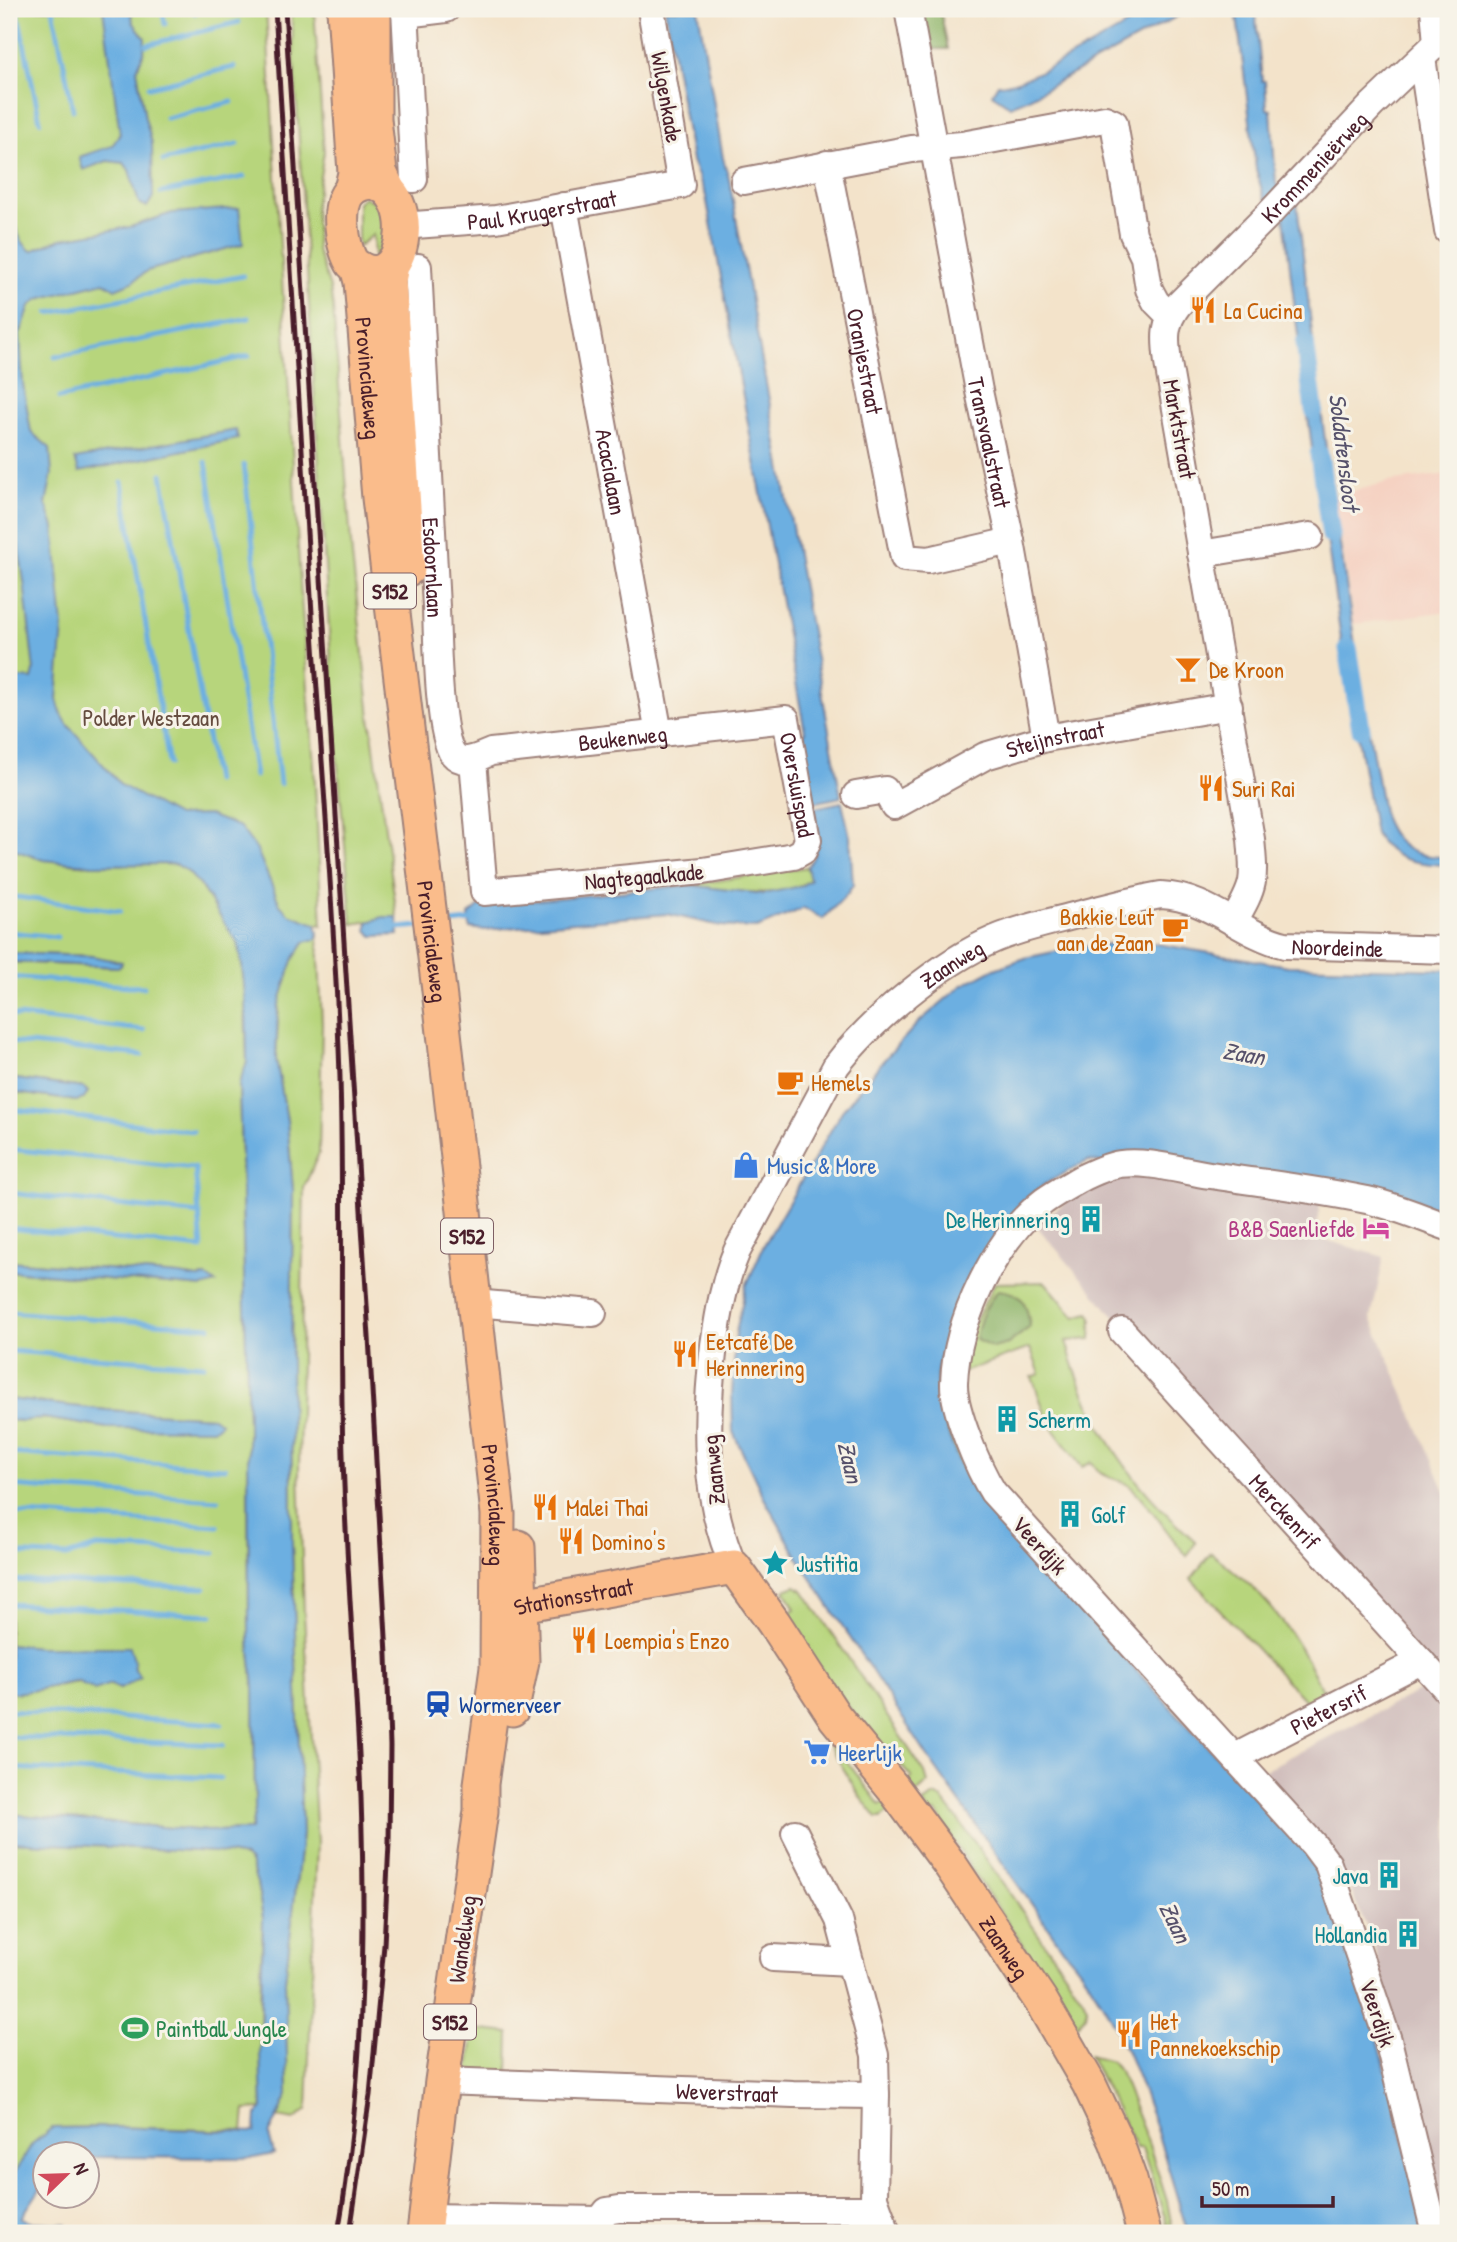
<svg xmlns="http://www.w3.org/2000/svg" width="1457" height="2242" font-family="'Patrick Hand',sans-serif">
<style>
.built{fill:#f5d2c2}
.industrial{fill:#d1bfbd}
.green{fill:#b7d57c;stroke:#807a54;stroke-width:2}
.forest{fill:#91b66c;stroke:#6e6a4c;stroke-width:2}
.water{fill:#6cafe1;stroke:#5b6786;stroke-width:2}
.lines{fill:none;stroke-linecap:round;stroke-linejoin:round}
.stream{stroke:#6cafe1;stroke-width:5}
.canal{stroke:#6cafe1;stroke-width:19}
.minor-casing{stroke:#9e817a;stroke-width:30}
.major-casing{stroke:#9e817a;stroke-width:37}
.minor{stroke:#fff;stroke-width:26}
.major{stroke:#fabc8b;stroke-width:33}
.rail{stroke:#4a1f2b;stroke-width:5}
.labels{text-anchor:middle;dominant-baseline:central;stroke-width:6;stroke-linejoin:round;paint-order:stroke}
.shield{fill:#f7f3e8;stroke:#7e5f64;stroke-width:2}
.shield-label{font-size:21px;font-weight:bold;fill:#4a1f2b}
.street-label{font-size:23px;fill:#4a1f2b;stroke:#f7f3e8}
.food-label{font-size:23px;fill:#c56008;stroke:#f7f3e8;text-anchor:start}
.park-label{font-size:23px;fill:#654c3f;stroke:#f7f3e8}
.shop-label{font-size:23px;fill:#366cbe;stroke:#f7f3e8;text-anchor:start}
.culture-label{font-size:23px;fill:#0d838f;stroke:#f7f3e8;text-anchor:end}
.hotel-label{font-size:23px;fill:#b23c85;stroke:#f7f3e8;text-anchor:end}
.transit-label{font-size:23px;fill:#164399;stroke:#f7f3e8;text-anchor:start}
.leisure-label{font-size:23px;fill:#27864d;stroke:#f7f3e8;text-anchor:start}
.water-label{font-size:24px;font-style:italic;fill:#56516b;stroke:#f7f3e8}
</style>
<rect width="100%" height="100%" fill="#f7f3e8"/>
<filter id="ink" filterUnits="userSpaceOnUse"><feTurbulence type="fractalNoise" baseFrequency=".0143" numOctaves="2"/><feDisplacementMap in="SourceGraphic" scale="14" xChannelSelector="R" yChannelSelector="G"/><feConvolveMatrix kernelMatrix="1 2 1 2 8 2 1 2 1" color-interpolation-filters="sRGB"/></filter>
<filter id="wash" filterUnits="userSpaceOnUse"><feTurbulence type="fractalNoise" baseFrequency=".00686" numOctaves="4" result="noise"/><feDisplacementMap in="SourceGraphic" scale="28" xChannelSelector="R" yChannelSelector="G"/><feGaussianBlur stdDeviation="1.57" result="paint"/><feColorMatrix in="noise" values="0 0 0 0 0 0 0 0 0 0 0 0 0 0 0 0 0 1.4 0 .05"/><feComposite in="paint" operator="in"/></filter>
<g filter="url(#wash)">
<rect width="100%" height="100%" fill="#f3e3ca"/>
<path class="built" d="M1448,474v137l-94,13 -19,-128 53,-14z"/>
<path class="industrial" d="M1114,1172l207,26 -6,39 69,20 -13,61 77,180v735h-4l-71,-291 -28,-65 -98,-98 183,-94 -396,-462z"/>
<path class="green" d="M9,9h257l35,589 13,167 8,160 -7,-1 1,14 2,-2 4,88 -3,129 -15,34 -5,284 5,143 13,229 -10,267 -13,10 -17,-3 11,-22 -3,-114 17,-147 -10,-290 -1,-188 2,-166 -6,-70 -11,-61 3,-53 -34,-1 2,57 -8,22 9,339 1,218 5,47 1,121 -4,21 -43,1 -199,-17v-121c37,1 74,-23 111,-4l20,-12 -5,-7 -1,-10 -125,-16v-224l15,1 19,-3 64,10h57l49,-11 -106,-7 -98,-11v-128l194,16 3,-10 -8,1 -19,-3 -170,-14v-169l67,9 12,-9 -4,-4 -75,-10v-116l108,5 -25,-11 -83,-3v-105c27,9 54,16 84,17 17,1 72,-6 85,0 17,9 25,26 35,40l-4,-13 -30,-29 -170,-22z
M291,9h23l10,143 -9,55 2,43 13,38 3,20 19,248 18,161 27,200 -45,7 -16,-179z
M364,197l22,10 1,36 -13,15 -1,-23 -14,11 -1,-4v-40z
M807,867l3,13c-31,22 -85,9 -121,5z
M1045,1282l30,35 14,-4 3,4 -1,22 -25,2c24,86 65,143 130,201l-9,14c-20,-22 -34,-48 -55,-68 -10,-9 -19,-8 -30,-14 -4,-2 -7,-8 -10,-12l-10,5 -33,-43 -17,-47 8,-3 -10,-26 -67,24 6,-40 26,-49z
M953,1317l5,1 -14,71 42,113 -2,4c-22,-28 -49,-96 -47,-132 2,-19 10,-39 16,-57z
M1211,1553c54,40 84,77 111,138l39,-14 1,2 -52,27 -119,-127z
M795,1586l8,4 122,183 3,10 -12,11 -8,-12 4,-4 -62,-69 -68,-92 13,-8 -10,-19z
M829,1738l51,67 4,-2 7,7 -10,8h-4l-18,-23 -32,-54z
M935,1796l8,4 25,33 115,166 4,9 -1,8 -9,9 -103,-152 -38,-61 -5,1 -8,-10z
M9,1842l207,10 29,5 5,5 7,21 6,35 -3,83 2,108 -17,1 -2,21 -130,-4 -60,1 -21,17 -23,42z
M473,2029l36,4 -1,40 -39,-2z
M1089,2055l22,6 9,11 29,73 18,56 6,32h-3l-28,-85h-6z"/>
<path class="forest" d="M916,9h24l8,40h-24z
M998,1290c27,3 28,13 32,37l-22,17 -15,4 -17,-8c3,-21 9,-34 22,-50z"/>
<path class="water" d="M103,9h28l2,13 12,16 -1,14 -7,17 8,49 7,25 1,54 -6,10 -8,-4 -10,-33 -5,-7 -17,-2 -24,9 -4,-13 33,-11 8,-12z
M665,9h33l25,149 6,21 112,618 -28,6 -12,-62 4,-9 -99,-536 -14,-35z
M1155,9h26l2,4 -156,86 -17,7 -18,-12 6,-10c23,6 131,-61 157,-75z
M1236,9h19l7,72h3l2,28 4,1 5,74 21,19 19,164 -14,2 -18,-152 -20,-19 -8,-29z
M9,199c7,21 4,37 22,52l30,-12 69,-12 42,-14 67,-5 4,36 -96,27 -15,11 -17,7 -11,-7 -65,17 -9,7 -10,29 3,49 8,48 19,16 2,26 -6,30 8,23 9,100 -6,72 4,14 7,12 53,60 56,31 32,-1 31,12 17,23 23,55 9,9 27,10 2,9 -1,6 -12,3 -11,16 -6,17 -10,33 -2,51 11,61 6,70 -2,166 1,188 10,290 -17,147 3,114 -19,40 5,19 -20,4 -166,-1v-3h-42l-1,28 -24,36 12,4 34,2v9h-58v-51l23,-38 20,-16 61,-1 142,5 1,-16 6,-7 -2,-55 3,-136 -6,-35 -7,-21 -5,-5 -29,-5 -207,-10v-28l199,17 43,-1 4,-21 -1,-121 -5,-47 -1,-218 -9,-339 8,-22 -1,-55 -4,-41 -4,-22 -38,-59 -13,-14 -12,-7 -82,1 -50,-5 -34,-12v-171l23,2 2,-8 -10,-89 -15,-97z
M1304,385l14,2 12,91 -14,2z
M236,430l2,9 -159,33 -4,-13z
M1334,503l25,169 -13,3 -23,-164z
M1364,703l20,115c13,32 31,39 64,39v8c-29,-1 -56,-3 -73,-31l-23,-130z
M842,802l8,35 3,48 -5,8 -25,26 -19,-11 -47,20 -36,-2 -54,-12 -183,16 -14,-2 -1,-13 11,-9 209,-21 74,9 38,-8 9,-6 -3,-13c15,-18 10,-37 7,-59z
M383,917h14l2,18 -27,1 -5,-6 1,-8z
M1134,942l17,1 137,23 160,4v247h-2l-29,-17 -72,-15 -257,-24c-20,10 -41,20 -59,35 -7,5 -12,13 -18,20 -30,37 -47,70 -62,115 -5,14 -10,27 -12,41 -4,35 26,106 47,134l99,108 233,248 55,149 56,222h-239c-29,-93 -57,-209 -124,-283l-136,-193 -130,-199 -34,-60 -31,-66 -1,-38 4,-62 10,-46 18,-41 78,-134 41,-50 35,-38 23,-20 20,-17 28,-15 36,-13 52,-11z
M9,953l83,3 30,6 -1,4 -4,1 -108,-5z
M9,1078l75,10 4,4 -4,7 -8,2 -67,-9z
M9,1261l170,14 19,3 8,-1 10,6 -13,4 -194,-16z
M9,1399l98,11 106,7 8,6 -7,6 -107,-1 -64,-10 -19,3 -15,-1z
M9,1644l31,3h90l4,13 1,10 6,7 -21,12 -10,-5 -15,6 -12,-5 -5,-4c-23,4 -46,12 -69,12z"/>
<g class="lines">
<path class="stream" d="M17,9l23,112
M53,9l20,101
M162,9l3,15
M194,9l1,4
M222,9v1
M146,45l93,-23
M149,87l85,-20
M166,118l66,-16
M163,161l75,-17
M161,193l83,-16
M49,313l194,-37
M55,357l194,-39
M59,398l190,-42
M206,462l49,314
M244,465l36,319
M162,474l53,307
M122,482l47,282
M9,896l111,15
M442,924l28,-3
M398,928l23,-2
M9,932l48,5
M9,977l135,10
M9,1015l135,15
M9,1042l133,13
M9,1109l184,22
M9,1149l186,19 7,80 -193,-20
M9,1193l191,21
M9,1312l201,15
M9,1351l195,14
M9,1453l216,15
M9,1486l209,14
M9,1513l209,13
M9,1553l58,3 30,-9 118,6
M9,1580l196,8
M9,1604l203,11
M9,1711l213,13
M9,1737l214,8
M9,1768l211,10"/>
<path class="canal" d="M1305,343l9,67
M1319,454l12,81
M1348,648l13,81"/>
</g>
</g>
<g filter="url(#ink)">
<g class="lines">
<defs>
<g id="minor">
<path d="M405,9l9,170"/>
<path id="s1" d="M908,9l71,382 32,150 35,197"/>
<path d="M1434,9l3,34"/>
<path d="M405,14l41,-5"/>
<path d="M1422,58l26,173"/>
<path id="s2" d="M827,164l77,394 24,2 83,-19"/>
<path d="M744,181l168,-32 50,-4 143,-26 9,4 19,111 11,23 5,32 7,13 14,14"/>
<path id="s3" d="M564,206l95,528"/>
<path id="s4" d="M401,226l95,-7 185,-34 -30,-176"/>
<path id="s5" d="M418,267c6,114 12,227 18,340 1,29 2,127 17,147 10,12 26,3 38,-2l295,-33 22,121 -5,11 -9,5 -91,15 -219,21 -11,-132"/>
<path d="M1201,554l109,-18"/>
<path id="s6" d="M856,795l29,-5 9,16 91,-50 61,-18 183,-32"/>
<path id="s7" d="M1234,921c21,-36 21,-40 17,-82l-83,-476c-3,-24 -5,-39 11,-59l90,-90 103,-109 65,-62"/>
<path d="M474,1303l119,10"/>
<path id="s8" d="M1122,1331l326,360"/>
<path id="s9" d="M734,1567c-31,-68 -29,-149 -20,-222 5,-33 10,-64 23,-94l99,-185c35,-46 105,-104 159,-127 26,-11 55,-17 82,-24 28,-7 56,-15 84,-20 48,2 79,39 124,50l163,5"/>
<path id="s10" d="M1235,1757l186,-96"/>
<path d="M773,1958l77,4"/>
<path id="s11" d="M442,2081l351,13 83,1 -1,-40 -36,-135 -44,-87"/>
<path d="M876,2095l-2,103 13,35"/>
<path d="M426,2217l174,3"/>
<path d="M600,2220l7,-9 12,-2h258"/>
<path d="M1435,2233l-47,-193 -60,-176 -15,-20 -320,-352c-14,-22 -40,-83 -39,-109 2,-62 41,-144 90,-182 11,-8 24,-15 36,-22 12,-6 27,-13 40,-15 26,-4 63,7 90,11 52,8 105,14 157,25 28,6 55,18 81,27"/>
</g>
<g id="major">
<path d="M344,9l11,164 -4,17"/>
<path d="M374,9v110l6,53 7,15"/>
<path d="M371,182c51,7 36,124 -19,81 -9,-16 -17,-57 -2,-72 5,-5 13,-8 21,-9z"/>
<path d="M392,266l-3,14 19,289"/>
<path id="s12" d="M357,267l4,15 18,216 63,517 56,499 -1,154 -16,116v27l-39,270 -18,152"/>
<path id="s13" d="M503,1615l18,-10 213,-38 40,56 61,94 58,71 58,78 90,135 48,83 27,57 14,39 14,53"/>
<path d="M512,1709l10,-48 -4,-114"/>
</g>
</defs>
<use href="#minor" class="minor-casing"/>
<use href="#major" class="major-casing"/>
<use href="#minor" class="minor"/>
<use href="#major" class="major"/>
<path class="rail" d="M275,9c13,212 25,424 39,637 9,134 20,268 25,402 6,146 -1,291 5,437 4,104 13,208 17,313 5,145 2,292 -23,435
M285,9l84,1328 18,318 3,91 -1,97 -5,102 -14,150 -20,138"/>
</g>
</g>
<defs>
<symbol id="restaurant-bare" viewBox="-9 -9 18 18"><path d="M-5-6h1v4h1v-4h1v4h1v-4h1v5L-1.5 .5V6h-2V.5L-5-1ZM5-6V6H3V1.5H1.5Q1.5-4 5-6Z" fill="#e8710a" stroke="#f7f3e8" stroke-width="2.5" paint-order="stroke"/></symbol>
<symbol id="bar-bare" viewBox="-9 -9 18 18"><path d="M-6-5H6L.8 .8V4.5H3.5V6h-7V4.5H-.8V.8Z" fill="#e8710a" stroke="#f7f3e8" stroke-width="2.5" paint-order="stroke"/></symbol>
<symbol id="cafe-bare" viewBox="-9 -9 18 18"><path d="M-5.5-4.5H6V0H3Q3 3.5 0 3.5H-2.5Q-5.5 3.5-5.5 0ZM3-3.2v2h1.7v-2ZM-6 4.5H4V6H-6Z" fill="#e8710a" stroke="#f7f3e8" stroke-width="2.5" paint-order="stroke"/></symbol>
<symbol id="shop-bare" viewBox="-9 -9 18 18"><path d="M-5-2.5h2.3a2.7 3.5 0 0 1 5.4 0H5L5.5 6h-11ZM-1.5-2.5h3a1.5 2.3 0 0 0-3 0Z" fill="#3f7fe0" stroke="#f7f3e8" stroke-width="2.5" paint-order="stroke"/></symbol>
<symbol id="building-bare" viewBox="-9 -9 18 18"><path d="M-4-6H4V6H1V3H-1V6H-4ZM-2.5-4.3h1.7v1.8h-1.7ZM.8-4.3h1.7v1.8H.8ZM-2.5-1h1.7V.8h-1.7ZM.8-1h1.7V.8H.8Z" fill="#0f9aa8" stroke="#f7f3e8" stroke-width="2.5" paint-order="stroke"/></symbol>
<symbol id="hotel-bare" viewBox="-9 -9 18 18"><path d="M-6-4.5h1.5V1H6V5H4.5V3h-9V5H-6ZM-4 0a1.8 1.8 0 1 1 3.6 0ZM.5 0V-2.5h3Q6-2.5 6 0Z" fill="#d1479c" stroke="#f7f3e8" stroke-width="2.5" paint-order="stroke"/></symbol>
<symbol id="sight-bare" viewBox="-9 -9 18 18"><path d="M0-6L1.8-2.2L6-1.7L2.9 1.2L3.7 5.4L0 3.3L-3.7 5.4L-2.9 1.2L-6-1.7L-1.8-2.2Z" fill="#0f9aa8" stroke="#f7f3e8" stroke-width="2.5" paint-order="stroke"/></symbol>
<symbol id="station-bare" viewBox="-9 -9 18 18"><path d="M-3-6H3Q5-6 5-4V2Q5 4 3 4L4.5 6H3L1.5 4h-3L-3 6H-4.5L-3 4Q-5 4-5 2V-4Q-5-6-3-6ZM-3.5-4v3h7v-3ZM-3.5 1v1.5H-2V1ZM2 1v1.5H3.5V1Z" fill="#1a4fb4" stroke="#f7f3e8" stroke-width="2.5" paint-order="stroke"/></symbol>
<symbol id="supermarket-bare" viewBox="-9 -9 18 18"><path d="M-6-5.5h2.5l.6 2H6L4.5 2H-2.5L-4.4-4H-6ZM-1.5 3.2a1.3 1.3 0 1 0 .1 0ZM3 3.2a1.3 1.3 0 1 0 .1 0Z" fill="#3f7fe0" stroke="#f7f3e8" stroke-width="2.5" paint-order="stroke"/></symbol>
<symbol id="stadium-bare" viewBox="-9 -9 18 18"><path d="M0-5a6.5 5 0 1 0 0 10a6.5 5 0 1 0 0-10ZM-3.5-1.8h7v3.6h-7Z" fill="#2e9e5b" stroke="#f7f3e8" stroke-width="2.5" paint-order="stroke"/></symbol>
</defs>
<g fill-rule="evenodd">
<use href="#restaurant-bare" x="1184" y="291" width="38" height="38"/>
<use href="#bar-bare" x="1169" y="650" width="38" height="38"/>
<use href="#restaurant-bare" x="1192" y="769" width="38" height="38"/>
<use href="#cafe-bare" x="1156" y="910" width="38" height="38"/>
<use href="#cafe-bare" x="771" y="1063" width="38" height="38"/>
<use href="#shop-bare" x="727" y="1146" width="38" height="38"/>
<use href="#building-bare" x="1072" y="1200" width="38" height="38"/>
<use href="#hotel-bare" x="1357" y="1209" width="38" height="38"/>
<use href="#restaurant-bare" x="666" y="1335" width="38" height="38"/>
<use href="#building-bare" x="988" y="1400" width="38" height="38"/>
<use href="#restaurant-bare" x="526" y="1488" width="38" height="38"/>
<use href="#building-bare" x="1051" y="1495" width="38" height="38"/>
<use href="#restaurant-bare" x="552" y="1522" width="38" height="38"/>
<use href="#sight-bare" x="756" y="1544" width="38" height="38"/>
<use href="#restaurant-bare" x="565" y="1621" width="38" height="38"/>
<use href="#station-bare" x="419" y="1685" width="38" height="38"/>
<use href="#supermarket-bare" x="798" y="1733" width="38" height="38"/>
<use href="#building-bare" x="1370" y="1856" width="38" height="38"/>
<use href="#building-bare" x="1389" y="1915" width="38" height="38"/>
<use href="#stadium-bare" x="116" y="2009" width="38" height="38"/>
<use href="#restaurant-bare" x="1110" y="2015" width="38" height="38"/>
</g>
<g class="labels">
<g class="shield">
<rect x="364" y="573.5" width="52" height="35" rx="5"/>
<rect x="441" y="1218.5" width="52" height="35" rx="5"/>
<rect x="424" y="2004.5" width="52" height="35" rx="5"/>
</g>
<g class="shield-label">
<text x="390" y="591">S152</text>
<text x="467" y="1236">S152</text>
<text x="450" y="2022">S152</text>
</g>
<g class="street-label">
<text transform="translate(667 97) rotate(80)">Wilgenkade</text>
<text stroke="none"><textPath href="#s7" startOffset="824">Krommenieërweg</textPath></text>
<text stroke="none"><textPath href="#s4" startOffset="142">Paul Krugerstraat</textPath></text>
<text stroke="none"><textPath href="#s2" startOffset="201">Oranjestraat</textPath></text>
<text stroke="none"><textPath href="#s12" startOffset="112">Provincialeweg</textPath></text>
<text transform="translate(1180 429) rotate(80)">Marktstraat</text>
<text stroke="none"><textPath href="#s1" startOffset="441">Transvaalstraat</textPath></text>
<text stroke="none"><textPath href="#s3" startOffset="270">Acacialaan</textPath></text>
<text stroke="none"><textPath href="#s5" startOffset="301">Esdoornlaan</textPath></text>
<text stroke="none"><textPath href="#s5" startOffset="663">Beukenweg</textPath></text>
<text stroke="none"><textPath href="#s6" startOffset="224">Steijnstraat</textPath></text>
<text stroke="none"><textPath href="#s5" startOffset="894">Oversluispad</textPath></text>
<text transform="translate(644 876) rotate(-5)">Nagtegaalkade</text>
<text stroke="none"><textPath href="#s12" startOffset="679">Provincialeweg</textPath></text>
<text stroke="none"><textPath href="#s9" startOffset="1097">Noordeinde</textPath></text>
<text stroke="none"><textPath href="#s9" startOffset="688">Zaanweg</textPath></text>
<text transform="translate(713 1470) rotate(-96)">Zaanweg</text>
<text stroke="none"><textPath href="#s12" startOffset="1246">Provincialeweg</textPath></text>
<text stroke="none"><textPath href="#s8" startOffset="243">Merckenrif</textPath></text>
<text transform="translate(1040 1545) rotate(48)">Veerdijk</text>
<text stroke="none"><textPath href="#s13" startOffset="74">Stationsstraat</textPath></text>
<text stroke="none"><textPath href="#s10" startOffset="105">Pietersrif</textPath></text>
<text transform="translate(462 1939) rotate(-82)">Wandelweg</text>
<text stroke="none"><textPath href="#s13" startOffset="704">Zaanweg</textPath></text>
<text transform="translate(1378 2013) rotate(72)">Veerdijk</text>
<text stroke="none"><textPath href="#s11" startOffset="285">Weverstraat</textPath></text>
</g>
<g class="food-label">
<text x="1224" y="310">La Cucina</text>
<text x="1209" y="669">De Kroon</text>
<text x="1232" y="788">Suri Rai</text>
<text x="1154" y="916" text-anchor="end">Bakkie Leut<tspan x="1154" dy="26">aan de Zaan</tspan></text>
<text x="811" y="1082">Hemels</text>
<text x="706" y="1341">Eetcafé De<tspan x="706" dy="26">Herinnering</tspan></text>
<text x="566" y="1507">Malei Thai</text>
<text x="592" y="1541">Domino's</text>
<text x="605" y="1640">Loempia's Enzo</text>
<text x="1150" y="2021">Het<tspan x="1150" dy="26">Pannekoekschip</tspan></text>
</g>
<g class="park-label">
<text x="151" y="717">Polder Westzaan</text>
</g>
<g class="shop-label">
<text x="767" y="1165">Music &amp; More</text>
<text x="838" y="1752">Heerlijk</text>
</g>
<g class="culture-label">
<text x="1070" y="1219">De Herinnering</text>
<text x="1028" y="1419" text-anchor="start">Scherm</text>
<text x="1091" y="1514" text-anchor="start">Golf</text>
<text x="796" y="1563" text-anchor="start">Justitia</text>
<text x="1368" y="1875">Java</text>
<text x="1387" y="1934">Hollandia</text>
</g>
<g class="hotel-label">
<text x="1355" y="1228">B&amp;B Saenliefde</text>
</g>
<g class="transit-label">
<text x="459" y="1704">Wormerveer</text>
</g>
<g class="leisure-label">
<text x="156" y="2028">Paintball Jungle</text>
</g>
<g class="water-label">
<text transform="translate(1345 452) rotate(83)">Soldatensloot</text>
<text transform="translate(1244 1053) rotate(10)">Zaan</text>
<text transform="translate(851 1462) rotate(77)">Zaan</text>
<text transform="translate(1176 1922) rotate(64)">Zaan</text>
</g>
</g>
<rect width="1457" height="2242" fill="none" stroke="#f7f3e8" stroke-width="35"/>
<g transform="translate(66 2175) rotate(67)"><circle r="33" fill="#f7f3e8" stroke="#b29e9c" stroke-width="2"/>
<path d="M0-5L12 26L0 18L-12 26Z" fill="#d1495b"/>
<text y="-10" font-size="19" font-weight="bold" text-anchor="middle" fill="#4a1f2b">N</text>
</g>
<path d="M1202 2196v10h131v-10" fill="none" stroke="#4a1f2b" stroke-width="3.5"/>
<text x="1212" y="2196" font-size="21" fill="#4a1f2b" stroke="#f7f3e8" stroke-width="5" paint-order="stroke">50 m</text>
</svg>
